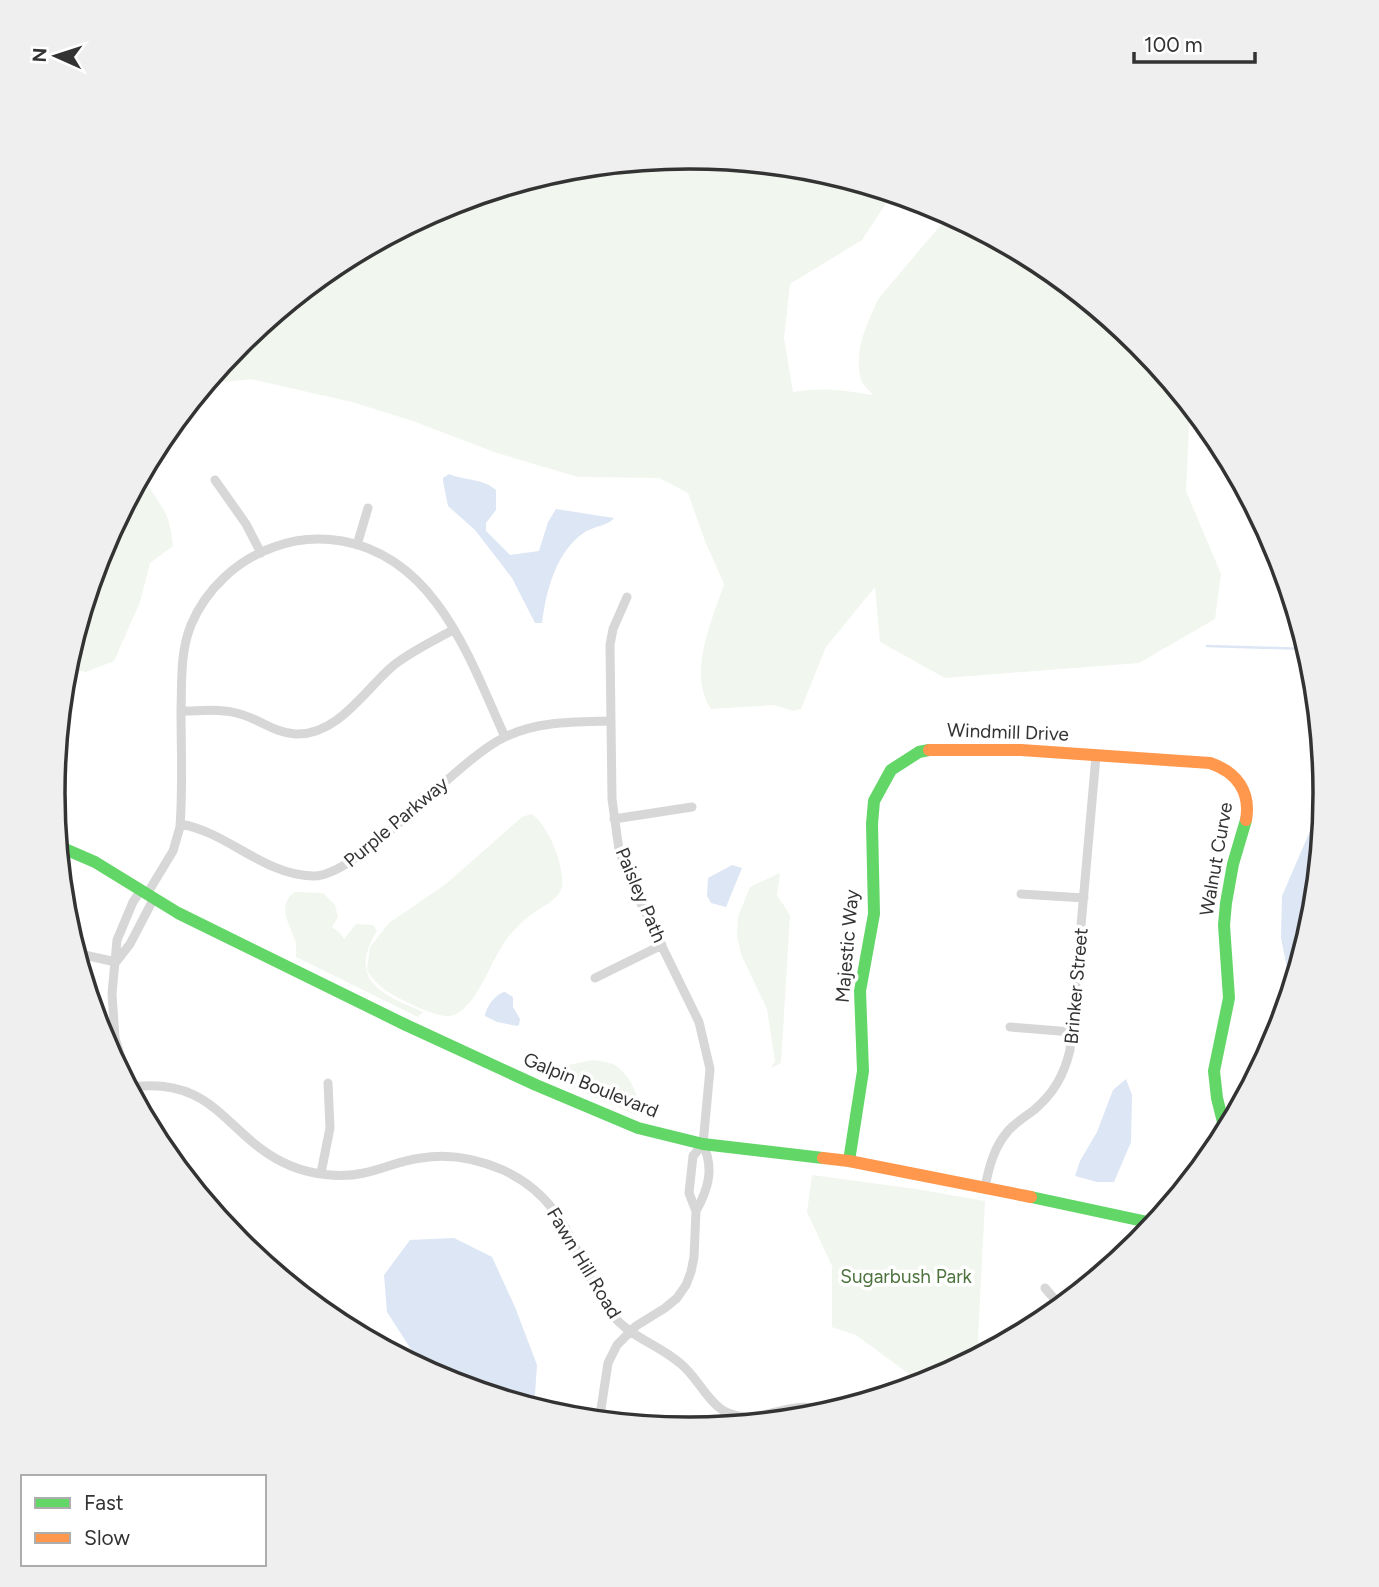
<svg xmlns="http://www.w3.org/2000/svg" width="1379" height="1587" font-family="Figtree,sans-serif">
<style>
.green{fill:#f1f6ee}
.water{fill:#dce6f4}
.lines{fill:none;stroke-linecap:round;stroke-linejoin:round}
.stream{stroke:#dce6f4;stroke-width:2.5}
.street{stroke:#d7d7d7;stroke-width:9}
.fast{stroke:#63d668;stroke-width:12}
.slow{stroke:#ff974d;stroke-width:12}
.labels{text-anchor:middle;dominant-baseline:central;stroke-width:7;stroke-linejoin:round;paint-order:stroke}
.street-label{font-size:19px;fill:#333;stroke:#fff}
.park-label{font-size:19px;fill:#4c723d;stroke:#fff}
.rim{fill:none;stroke:#333;stroke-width:3.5}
</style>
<rect width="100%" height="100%" fill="#fff"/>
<path class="green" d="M690,157l124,12 79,24 -31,47 -72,44 -6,54 9,54c33,-5 48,-2 80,3 -3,-4 -9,-9 -11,-13 -10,-27 5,-60 17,-84l71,-84 94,50 96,79 50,61 -4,87 35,83 -6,45 -76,44 -194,15 -65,-36 -5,-55 -49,60 -25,62 -8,2 -19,-6 -63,4c-24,-35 1,-88 13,-125l-19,-43 -17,-48 -29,-15 -81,-1 -84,-25 -81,-31 -61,-19 -101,-23 -45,5 33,-41 97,-79 110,-59 120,-36z
M143,472c5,19 21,32 26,51 2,7 3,15 4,23l-23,17 -10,39 -26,59 -28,11 -21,-4 26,-87 23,-55z
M531,814c17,8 37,60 30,76 -6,12 -20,17 -29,24 -9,6 -16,14 -23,22 -17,20 -31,70 -55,79 -11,4 -30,-5 -41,-10 -17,-8 -36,-17 -46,-35l3,-23 19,-24 57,-39 76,-67z
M780,873l-3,22 13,20 -9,148 -10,5 4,-7 -8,-52 -26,-55 -4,-18 1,-19 12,-30z
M294,892l29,1 12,12 3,12 -6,10 8,6 4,6 12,-15 17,1 4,6c-30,49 4,63 46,81l-5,5 -122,-60c0,-6 1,-12 -1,-17 -6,-17 -18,-33 -1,-48z
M592,1060c7,1 17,2 23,5 15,10 27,33 21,50l-65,-28 -6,-12 3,-10z
M812,1175l104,14 69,12 -8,158 -53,26 -68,-50 -24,-8v-61l-25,-54z"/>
<path class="water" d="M449,474c16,7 34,4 47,16v20l-10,13v8l24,24 29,-4 9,-29 8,-13 58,9c-6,8 -20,8 -29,14 -29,19 -39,59 -43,91h-7l-23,-45 -13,-17 -24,-31 -27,-24 -5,-25v-3z
M1319,801l6,12 -9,84 -7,21 -1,21 -14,44 -6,-10 -7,-35 1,-42 31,-72z
M732,865l10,3 -16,39 -15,-4 -4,-7 1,-18z
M505,992l8,5v10l7,12 -1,6 -2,1 -20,-4 -12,-6c1,-9 11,-23 20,-24z
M1126,1079l6,16 -1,47 -17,40h-17l-22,-6 5,-15 17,-29 16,-42z
M454,1238l38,19 23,50 22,58 -3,44 -89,-27 -20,-11 -38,-59 -3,-37 26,-35z"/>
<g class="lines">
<path class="stream" d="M1207,646l101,3"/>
<path class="street" d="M215,480l31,44 15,29
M357,545l11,-37
M181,711c19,0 41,-3 59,3 19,5 35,19 55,20 43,2 70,-45 99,-69 18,-14 39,-24 59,-35
M614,819l78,-12
M180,824c48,8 83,51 133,52 46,1 141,-115 192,-139 33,-16 70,-15 105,-16
M147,894l26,-43 7,-24c3,-39 1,-79 1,-117 1,-29 -1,-58 10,-85 15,-36 46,-65 83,-78 21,-8 45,-10 68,-6 95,17 128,119 163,196
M1021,894l63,4
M75,953l41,9
M116,962l14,-18 24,-46
M595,978l67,-33
M1010,1027l62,5
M132,1087c86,-11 94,52 159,79 22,9 51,12 73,7 20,-4 37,-13 57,-15 28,-5 57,1 82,12 63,29 69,80 100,132 22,36 50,38 78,62 16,13 26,37 43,47 37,19 65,-17 108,2
M134,1099l-19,-61 -3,-44 5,-54 16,-38 8,-12
M321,1173l9,-45 -2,-45
M985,1187c4,-20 9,-40 23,-56 7,-8 17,-14 26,-21 20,-17 30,-35 36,-60l26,-294
M696,1211c13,-23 18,-43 7,-67
M1045,1288l17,20
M599,1422l9,-59 9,-18 19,-19 29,-18 12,-10 9,-13 5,-13 3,-15 2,-46 -7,-18 4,-37 10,-12 7,-75 -11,-47 -68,-139 -12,-33 -7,-51 -2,-154 3,-16 14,-32"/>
<path class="fast" d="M58,846l37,16 83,51 228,112 130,60 102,43 65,16 120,14
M1226,1134l-9,-36 -3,-27 15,-73 -5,-73 2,-22 7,-39 13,-44
M849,1161l14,-90 -3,-80 14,-77 -2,-90 2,-23 17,-31 28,-18 10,-2
M1031,1197l126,27"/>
<path class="slow" d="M929,750h92l189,13c27,9 41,29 36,57
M823,1158l26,3 182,36"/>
</g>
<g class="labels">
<g class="street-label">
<text transform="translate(1008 732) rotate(2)">Windmill Drive</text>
<text transform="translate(396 822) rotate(-40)">Purple Parkway</text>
<text transform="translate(1216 859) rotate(-80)">Walnut Curve</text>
<text transform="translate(641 895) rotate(67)">Paisley Path</text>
<text transform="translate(847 946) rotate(-85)">Majestic Way</text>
<text transform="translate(1076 986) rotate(-85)">Brinker Street</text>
<text transform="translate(591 1085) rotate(22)">Galpin Boulevard</text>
<text transform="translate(584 1263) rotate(59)">Fawn Hill Road</text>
</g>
<g class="park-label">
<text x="906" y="1276">Sugarbush Park</text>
</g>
</g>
<path d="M0 0H1379V1587H0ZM65 793a624 624 0 1 1 1248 0a624 624 0 1 1-1248 0Z" fill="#efefef" fill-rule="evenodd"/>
<path class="rim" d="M65 793a624 624 0 1 1 1248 0a624 624 0 1 1-1248 0Z"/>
<rect x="21" y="1475" width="245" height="91" fill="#ffffff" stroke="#adadad" stroke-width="2"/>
<rect x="35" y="1498" width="35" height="10" fill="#63d668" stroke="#adadad" stroke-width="2"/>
<text x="84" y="1510" font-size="21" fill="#333333">Fast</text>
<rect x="35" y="1533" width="35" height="10" fill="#ff974d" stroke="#adadad" stroke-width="2"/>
<text x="84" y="1545" font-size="21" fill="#333333">Slow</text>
<g transform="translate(56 56) rotate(273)" stroke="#ffffff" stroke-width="5" paint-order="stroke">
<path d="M0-5L12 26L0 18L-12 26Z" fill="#333333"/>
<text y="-10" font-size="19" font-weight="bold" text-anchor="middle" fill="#333333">N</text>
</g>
<path d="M1134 52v10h121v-10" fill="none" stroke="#333333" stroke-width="3.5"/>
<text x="1144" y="52" font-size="21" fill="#333333" stroke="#ffffff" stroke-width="5" paint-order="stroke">100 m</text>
</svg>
